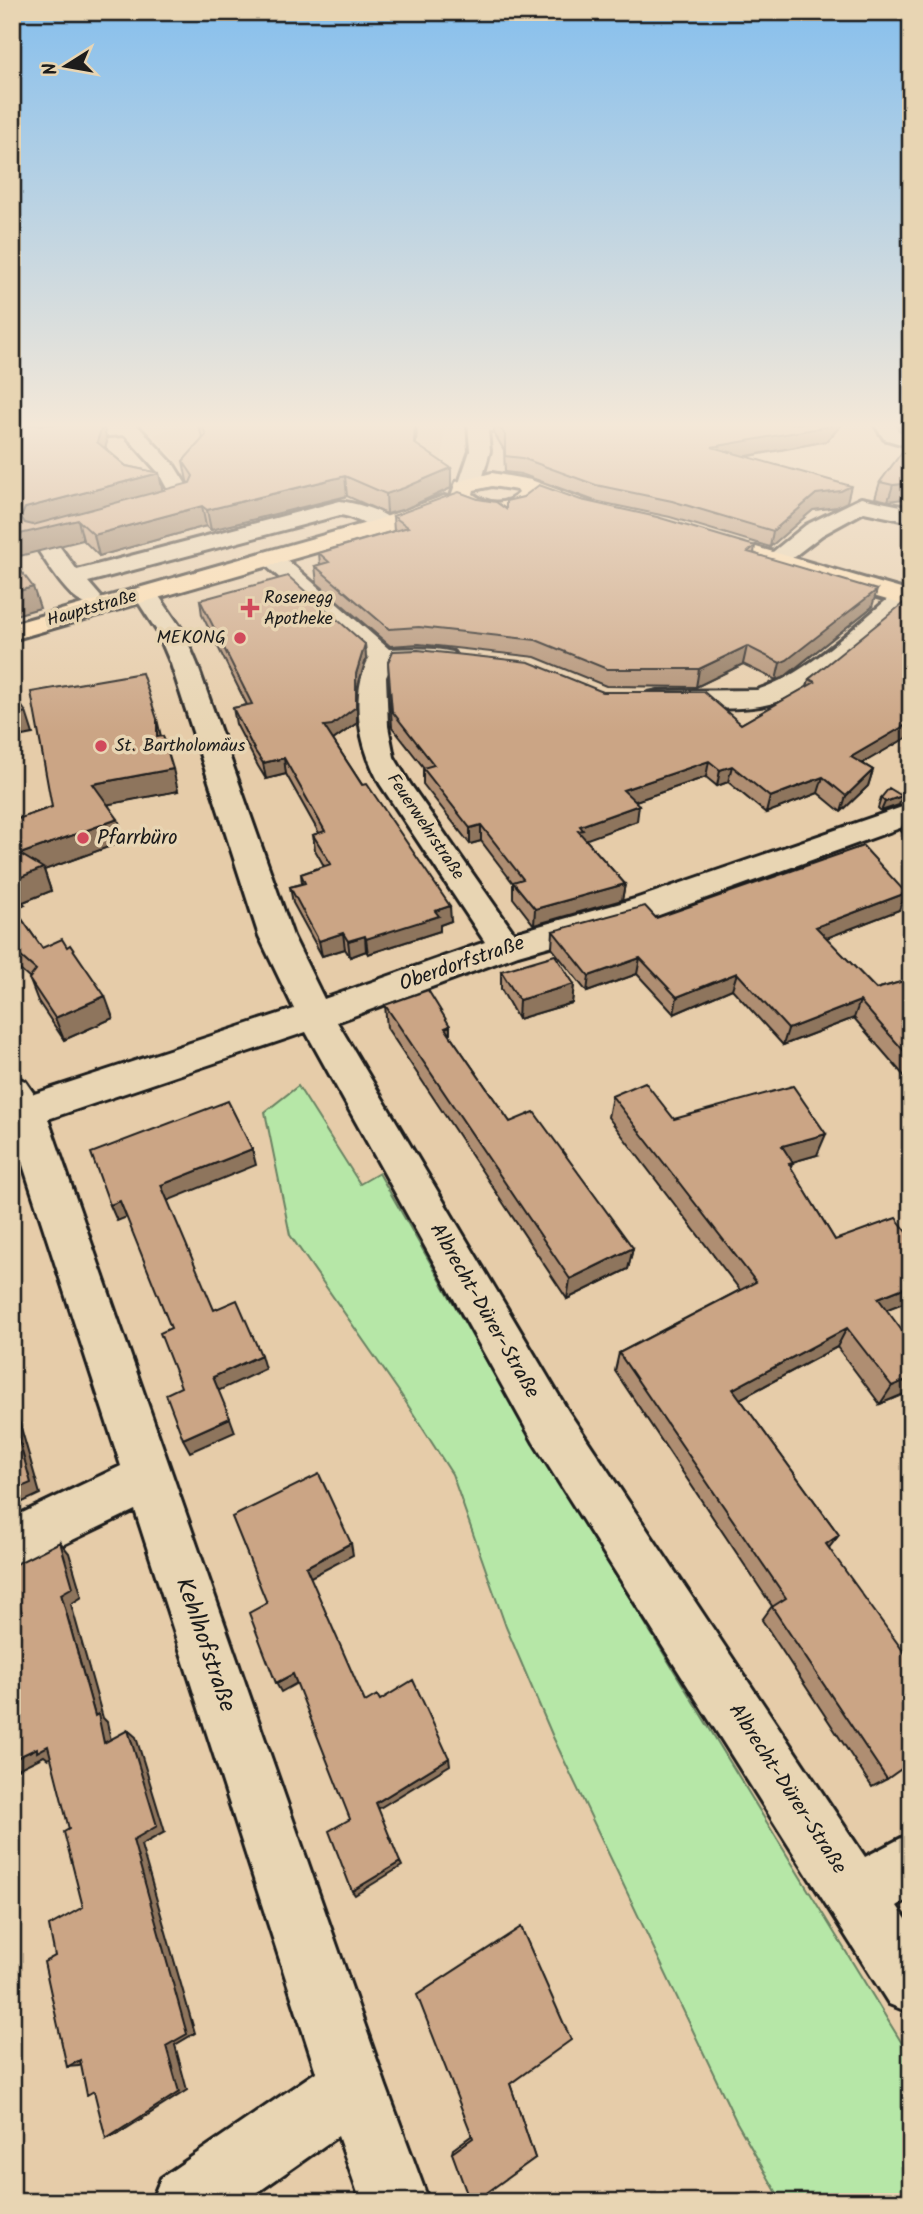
<svg xmlns="http://www.w3.org/2000/svg" width="923" height="2214" font-family="Kalam,sans-serif">
<style>
.built{fill:#dabd9b}
.green{fill:#b6e7a7;stroke:#698262;stroke-width:2}
.lines{fill:none;stroke-linecap:round;stroke-linejoin:round}
.minor-casing{stroke:#1c1c1c;stroke-width:6}
.major-casing{stroke:#1c1c1c;stroke-width:6}
.minor{fill:#e8d5b3;fill-rule:evenodd}
.major{fill:#fddcac;fill-rule:evenodd}
.wall{fill:#af8e72;stroke:#1c1c1c;stroke-width:2}
.shaded-wall{fill:#8e745d;stroke:#1c1c1c;stroke-width:2}
.building{fill:#cba585;stroke:#1c1c1c;stroke-width:2}
.poi-dot{fill:#d1495b;stroke:#e8d5b3;stroke-width:2.5}
.labels{text-anchor:middle;dominant-baseline:central;stroke-width:7;stroke-linejoin:round;paint-order:stroke}
.far-poi-label{font-size:18px;fill:#1c1c1c;stroke:#e8d5b3;text-anchor:start}
.far-street-label{font-size:18px;fill:#1c1c1c;stroke:#e8d5b3}
.poi-label{font-size:21px;fill:#1c1c1c;stroke:#e8d5b3;text-anchor:start}
.street-label{font-size:21px;fill:#1c1c1c;stroke:#e8d5b3}
.near-street-label{font-size:24px;fill:#1c1c1c;stroke:#e8d5b3}
</style>
<rect width="100%" height="100%" fill="#e6cca9"/>
<filter id="ink" filterUnits="userSpaceOnUse"><feTurbulence type="fractalNoise" baseFrequency=".0143" numOctaves="2"/><feDisplacementMap in="SourceGraphic" scale="14" xChannelSelector="R" yChannelSelector="G"/><feConvolveMatrix kernelMatrix="1 2 1 2 8 2 1 2 1" color-interpolation-filters="sRGB"/></filter>
<g filter="url(#ink)">
<path class="built" d="M183,423h262l-3,45 -162,-26 -98,25 -28,-32z"/>
<path class="green" d="M298,1086l62,98 19,-11 132,231 400,654v144h-129l-46,-81 -183,-384 -47,-110 -54,-153 -52,-81 -110,-158 -25,-123z"/>
<g class="lines">
<defs>
<path id="minor" d="M130,423l7,2 37,40 20,32 -3,5 -48,13 -8,-2 -3,-5 3,-5 35,-9 -12,-22 -33,-37 -113,7v-12z
M468,423h84l-10,6 -54,2 2,20 -9,32 -3,5h-16l-3,-5 11,-32z
M879,423h20l-3,4 2,4 13,4v12l-27,-8 -8,-12z
M861,498l50,10v14l-47,-10 -42,23 -39,30h-16l-4,-5 43,-35z
M340,501c18,3 45,9 56,24l-3,5c-19,4 -34,-13 -53,-15l-252,67 13,15 -3,5c-6,2 -11,3 -17,0 -17,-9 -37,-44 -49,-61l-20,-3v-14l36,7 29,39z
M271,551l8,2 110,96c22,-1 43,-2 64,3l4,6 -4,6c-18,4 -41,-1 -61,0l-6,13 2,49 6,31 16,27 104,149 121,-34 276,-95v20l-252,91 -141,40 -181,67 231,389 297,446 46,-24v64l-14,9 14,20v87l-22,-9 -355,-561 -228,-411 -258,87 338,967 43,116h-68l-23,-66 -94,66h-93l10,-24 155,-106 -181,-562 -123,59v-51l109,-52 -109,-335v-55l13,5 9,13 260,-85 -35,-73 -88,-272 -14,-33 -24,-37 3,-5 9,-2 9,2 29,42 14,33 96,272 31,63 161,-57 -105,-158c-20,-37 -31,-86 -11,-126l-106,-95 -4,-5 4,-5z
M904,591l7,1v13c-41,34 -96,92 -151,101 -32,5 -69,1 -102,1l-10,-2 -4,-6 4,-6 10,-2 99,-1c53,-17 96,-63 138,-97z"/>
<path id="major" d="M492,473l39,7 60,22 3,5 -3,5h-16l-37,-15c-18,26 -68,25 -87,-1l5,-14zM492,486l25,4 2,3c-13,13 -31,12 -46,1l1,-4z
M444,496l8,2 3,5 -3,5 -59,22 -381,110v-16l365,-104z
M756,547l155,45v15l-163,-48 -4,-5 4,-5z"/>
</defs>
<use href="#minor" class="minor-casing"/>
<use href="#major" class="major-casing"/>
<use href="#minor" class="minor"/>
<use href="#major" class="major"/>
</g>
<path class="wall" d="M12,423h13v1l82,18 -2,6 21,18 33,7 3,18 27,-7 -2,-3 -4,-20 20,-22 -6,-16h220l-1,21 35,44 -46,21 -18,5 -40,-18 -136,34 -5,-4 -107,30 -16,-16z
M494,423h349l-16,18 -82,16 102,45 -10,5 -24,3 -43,37 -100,-30 -75,-16 -74,-27 -16,-2 -1,-22 -10,-17z
M901,423h10v6l-11,-2z
M911,440l-23,61 -13,-3 5,-16z
M478,499l28,10 75,-9 174,46 -1,7 118,54 -89,71 -7,2 -33,-16 -47,23 -90,-1 -71,-29 -116,-13 -29,2 -73,-63 -2,-17 5,-1 -1,-12 75,-21 -1,-16z
M200,600l165,44 1,15 -9,30v34l-24,17 118,181 -11,4v6l-72,23 -2,-3 -16,6 -5,-8 -23,7 -29,-53 -3,-16 12,-3 -1,-10 23,-8 -9,-16 -2,-15 6,-2 -33,-59 -20,5 -8,-13 -22,-42 -3,-16 14,-3 -45,-90z
M911,602v133l-49,28 11,7 -5,16 -27,26 -23,-19 -52,20 -38,-31 -11,4 -11,-9 -71,24 2,20 -52,18 40,45 -3,16 -88,25 -21,-27v-15l-32,-42 -11,3 -47,-60v-16h1l-32,-41 -4,-65 215,30 138,32 66,-37 2,-8z
M161,736l17,55 -70,13 17,37 -81,29 7,21 -28,11 2,3 -10,4 27,39 71,70 -49,22 -26,-39 -9,-23 -17,-15v-142l40,-14z
M881,798l18,7 -18,6 -3,-3z
M911,812v29l-10,-10 6,-17z
M906,893l-7,17 -73,28 50,51 35,-10v105l-57,-66 -71,27 -51,-56 -58,25 -37,-40 -50,18 -35,-44 1,-17 103,-13z
M501,971l73,13 -2,19 -54,16 -17,-30z
M385,1005l65,21v9l60,87 123,126 -5,21 -61,30 -180,-271z
M612,1096l62,23 143,36 -25,7 -1,6 44,72 76,-3v63l-25,9 25,82 -31,13 -43,-57 -97,52 99,136 -10,12 58,232 -15,8 -110,-167 10,-14 -157,-235 4,-18 121,-63 -132,-173z
M510,2084l25,74 -83,-5 1,-4 18,-13z"/>
<path class="shaded-wall" d="M103,423l4,19 -6,19 -4,-19z
M415,423h2l-2,40 -1,-20z
M833,423h10l-16,18 -117,22 2,-16z
M451,468v20l-46,21 -18,5 -1,-20z
M159,473l4,20 -85,27 5,20 -71,18v-22l13,-28z
M345,476l2,20 -136,34 -4,-20z
M911,483v15l-23,3 5,-16z
M851,486l-4,16 -10,5 -24,3 -43,37 3,-16 43,-37z
M202,506l4,20 -107,30 -5,-21z
M33,587l7,21 -28,8v-23z
M877,590l-5,17 -89,71 -7,2 4,-17z
M365,644l1,15 -9,30v34l-24,17 -8,2 -1,-16 32,-52z
M747,646l-4,18 -47,23 3,-18z
M26,712l7,22 -21,4v-23z
M157,719l5,22 -5,-4z
M911,722v13l-65,38 5,-16z
M284,758l2,16 -20,5 -3,-16z
M709,761l-3,16 -85,29 2,-16z
M732,766l-4,16 -11,4 3,-16z
M173,769l5,22 -78,15 -7,-22z
M873,770l-5,16 -27,26 5,-16z
M823,777l-5,16 -52,20 4,-16z
M902,796l-3,9 -18,6 4,-9z
M639,805l-2,16 -55,20 -4,-10 2,-5z
M118,819l7,22 -81,29 7,21 -28,11 2,3 -13,5v-26l8,-30z
M481,825v16l-11,3v-16z
M625,884l-3,16 -88,25 1,-16z
M906,893l-7,17 -88,34 5,-17z
M450,906l1,15 -11,4v6l-72,23 -2,-15 69,-28z
M343,933l2,16 -23,7 -3,-15z
M365,936l1,15 -16,6 -2,-16z
M640,958l-3,16 -50,18 2,-16z
M737,973l-5,16 -58,25 3,-17z
M574,984l-2,19 -54,16 1,-19z
M105,996l8,22 -49,22 -9,-22z
M860,1001l-6,17 -71,27 5,-16z
M450,1026v23l-5,-21z
M826,1134l-9,21 -42,12 7,-21z
M252,1149l4,16 -89,36 -6,-16z
M120,1201l7,16 -10,4 -7,-16z
M633,1248l-5,21 -61,30 3,-20z
M911,1285v15l-44,17 11,-19z
M12,1316l6,19 -6,2z
M847,1328l-10,19 -112,60 8,-18z
M261,1355l4,14 -47,22 -5,-14z
M911,1378v13l-31,13 12,-18z
M12,1396l28,98 -28,13z
M230,1418l5,14 -45,20 -7,-13z
M839,1535l-11,14 -2,-5z
M60,1542l9,11 13,44 -11,7 32,114 4,4 6,28 -9,-7 -9,-27 -34,-122z
M351,1543l2,12 -44,23 -3,-11z
M293,1674l4,9 -16,9 -5,-9z
M128,1730l8,7 29,95 -24,13 54,188 -20,12 12,45 -71,45 -10,4 60,-93 -33,-206z
M48,1746l11,7 -11,6 -4,-3 -26,13 -6,-3v-6l25,-12z
M449,1758l1,7 -72,44 -2,-6z
M400,1862l2,4 -47,29 -3,-4z
M91,2059l-12,7 -12,1 13,-7z"/>
<path class="building" d="M103,423l-6,19 29,24 33,7 -134,35 -4,9 4,6 8,2 157,-42 3,-7 -10,-15 23,-26 -5,-12h214l-1,20 37,25 -47,20 -18,6 -41,-18 -138,34 -5,-4 -108,29 -16,-15 -66,16v-111z
M497,423h336l-2,3 -119,21 139,39 -10,5 -25,3 -43,37 -101,-30 -76,-16 -74,-27 -17,-2v-21z
M911,440v43l-18,2 -13,-3z
M539,485l42,15 76,17 98,29 -7,6 129,38 -90,70 -7,3 -33,-17 -48,23h-92l-71,-29 -117,-13 -30,2 -74,-63 14,-4 -10,-9 89,-26 -15,-11 66,-24 19,7 18,3 10,7v-8l17,-4z
M12,559l21,28 -21,6z
M288,576l77,68 -9,30v33l-24,18 -8,1 38,59 5,-1 83,122 -15,5 4,5 -73,23 -1,-3 -17,5 -5,-8 -24,8 -29,-54 15,-4 -4,-9 30,-10 -18,-29 12,-4 -41,-73 -21,5 -8,-12 -22,-43 19,-4 -52,-104z
M906,601l5,1v120l-60,35 22,13 -27,26 -23,-19 -53,20 -38,-31 -12,4 -11,-9 -86,29 16,15 -59,21 3,4 -5,1 47,53 -90,25 -22,-27 10,-3 -42,-54 -11,3 -47,-60 11,-3 -42,-54 -4,-49 5,-11 25,-1 111,12 74,30h101l37,32 74,-42 -6,-3z
M142,673l15,46v18l6,-1 10,33 -80,15 25,35 -98,35 23,14 -29,12 2,3 -4,1v-63l40,-14 -21,-115z
M12,693l14,19 -14,3z
M889,788l13,8 -17,6 -4,-4z
M863,846l43,47 -90,34 60,62 35,-10v80l-51,-58 -72,28 -51,-56 -60,24 -37,-39 -51,18 -36,-45 92,-25 11,12z
M12,905l30,43 20,-9 5,8 3,-2 35,51 -50,22 -26,-39 7,-9 -24,-21z
M555,955l19,29 -55,16 -18,-29z
M428,990l22,36 -5,2 65,94 24,-10 99,136 -63,31 -185,-274z
M645,1082l29,37 119,-33 33,48 -44,12 11,17 -4,1 46,76 61,-22 15,19v48l-33,13 33,45v35l-19,8 -45,-58 -114,61 106,146 -13,9 85,118v100l-24,17 -115,-172 14,-9 -167,-245 137,-71 -144,-186z
M228,1101l24,48 -91,36 53,125 23,-10 24,55 -48,22 17,41 -47,21 -17,-45 15,-7 -21,-54 11,-5 -51,-127 -10,4 -19,-52z
M12,1416l19,67 -19,8z
M319,1474l32,69 -45,24 59,135 12,-7 3,5 33,-20 36,78 -73,45 24,59 -48,29 -23,-60 21,-12 -57,-145 -17,9 -27,-70 18,-10 -35,-86z
M60,1542l13,45 -12,7 34,122 3,-2 6,29 24,-13 29,96 -24,14 54,194 -21,12 13,46 -73,47 -12,-48 -7,4 -7,-35 -13,7 -23,-105 11,-6 -6,-30 34,-19 -19,-75 5,-3 -21,-83 -11,6v-4l-25,12v-143l10,-4 -10,-31v-16z
M521,1927l50,113 -61,44 25,74 -61,44h-4l-18,-49 21,-15 -56,-143z"/>
</g>
<linearGradient id="sky" x2="0" y2="1"><stop stop-color="#86bfed"/><stop offset="0.58" stop-color="#f4e8d8"/><stop offset="1" stop-color="#f4e8d8" stop-opacity="0"/></linearGradient>
<rect width="923" height="733" fill="url(#sky)"/>
<g class="poi-dot">
<path d="M246.5 597.5h7v7h7v7h-7v7h-7v-7h-7v-7h7z"/>
<circle cx="240" cy="638" r="7"/>
<circle cx="101" cy="746" r="7"/>
<circle cx="83" cy="838" r="7"/>
</g>
<g class="labels">
<g class="far-poi-label">
<text x="264" y="598">Rosenegg<tspan x="264" dy="21">Apotheke</tspan></text>
<text x="226" y="638" text-anchor="end">MEKONG</text>
<text x="115" y="746">St. Bartholomäus</text>
</g>
<g class="far-street-label">
<text transform="translate(92 609) rotate(-16)">Hauptstraße</text>
<text transform="translate(425 827) rotate(56)">Feuerwehrstraße</text>
</g>
<g class="poi-label">
<text x="97" y="838">Pfarrbüro</text>
</g>
<g class="street-label">
<text transform="translate(462 964) rotate(-19)">Oberdorfstraße</text>
<text transform="translate(484 1311) rotate(60)">Albrecht-Dürer-Straße</text>
<text transform="translate(787 1789) rotate(57)">Albrecht-Dürer-Straße</text>
</g>
<g class="near-street-label">
<text transform="translate(205 1645) rotate(71)">Kehlhofstraße</text>
</g>
</g>
<rect width="923" height="2214" fill="none" stroke="#e8d5b3" stroke-width="42"/>
<rect x="21" y="21" width="881" height="2172" fill="none" stroke="#1c1c1c" stroke-width="2.5" filter="url(#ink)"/>
<g transform="translate(66 66) rotate(259)" stroke="#e8d5b3" stroke-width="5" paint-order="stroke">
<path d="M0-5L12 26L0 18L-12 26Z" fill="#1c1c1c"/>
<text y="-10" font-size="19" font-weight="bold" text-anchor="middle" fill="#1c1c1c">N</text>
</g>
</svg>
